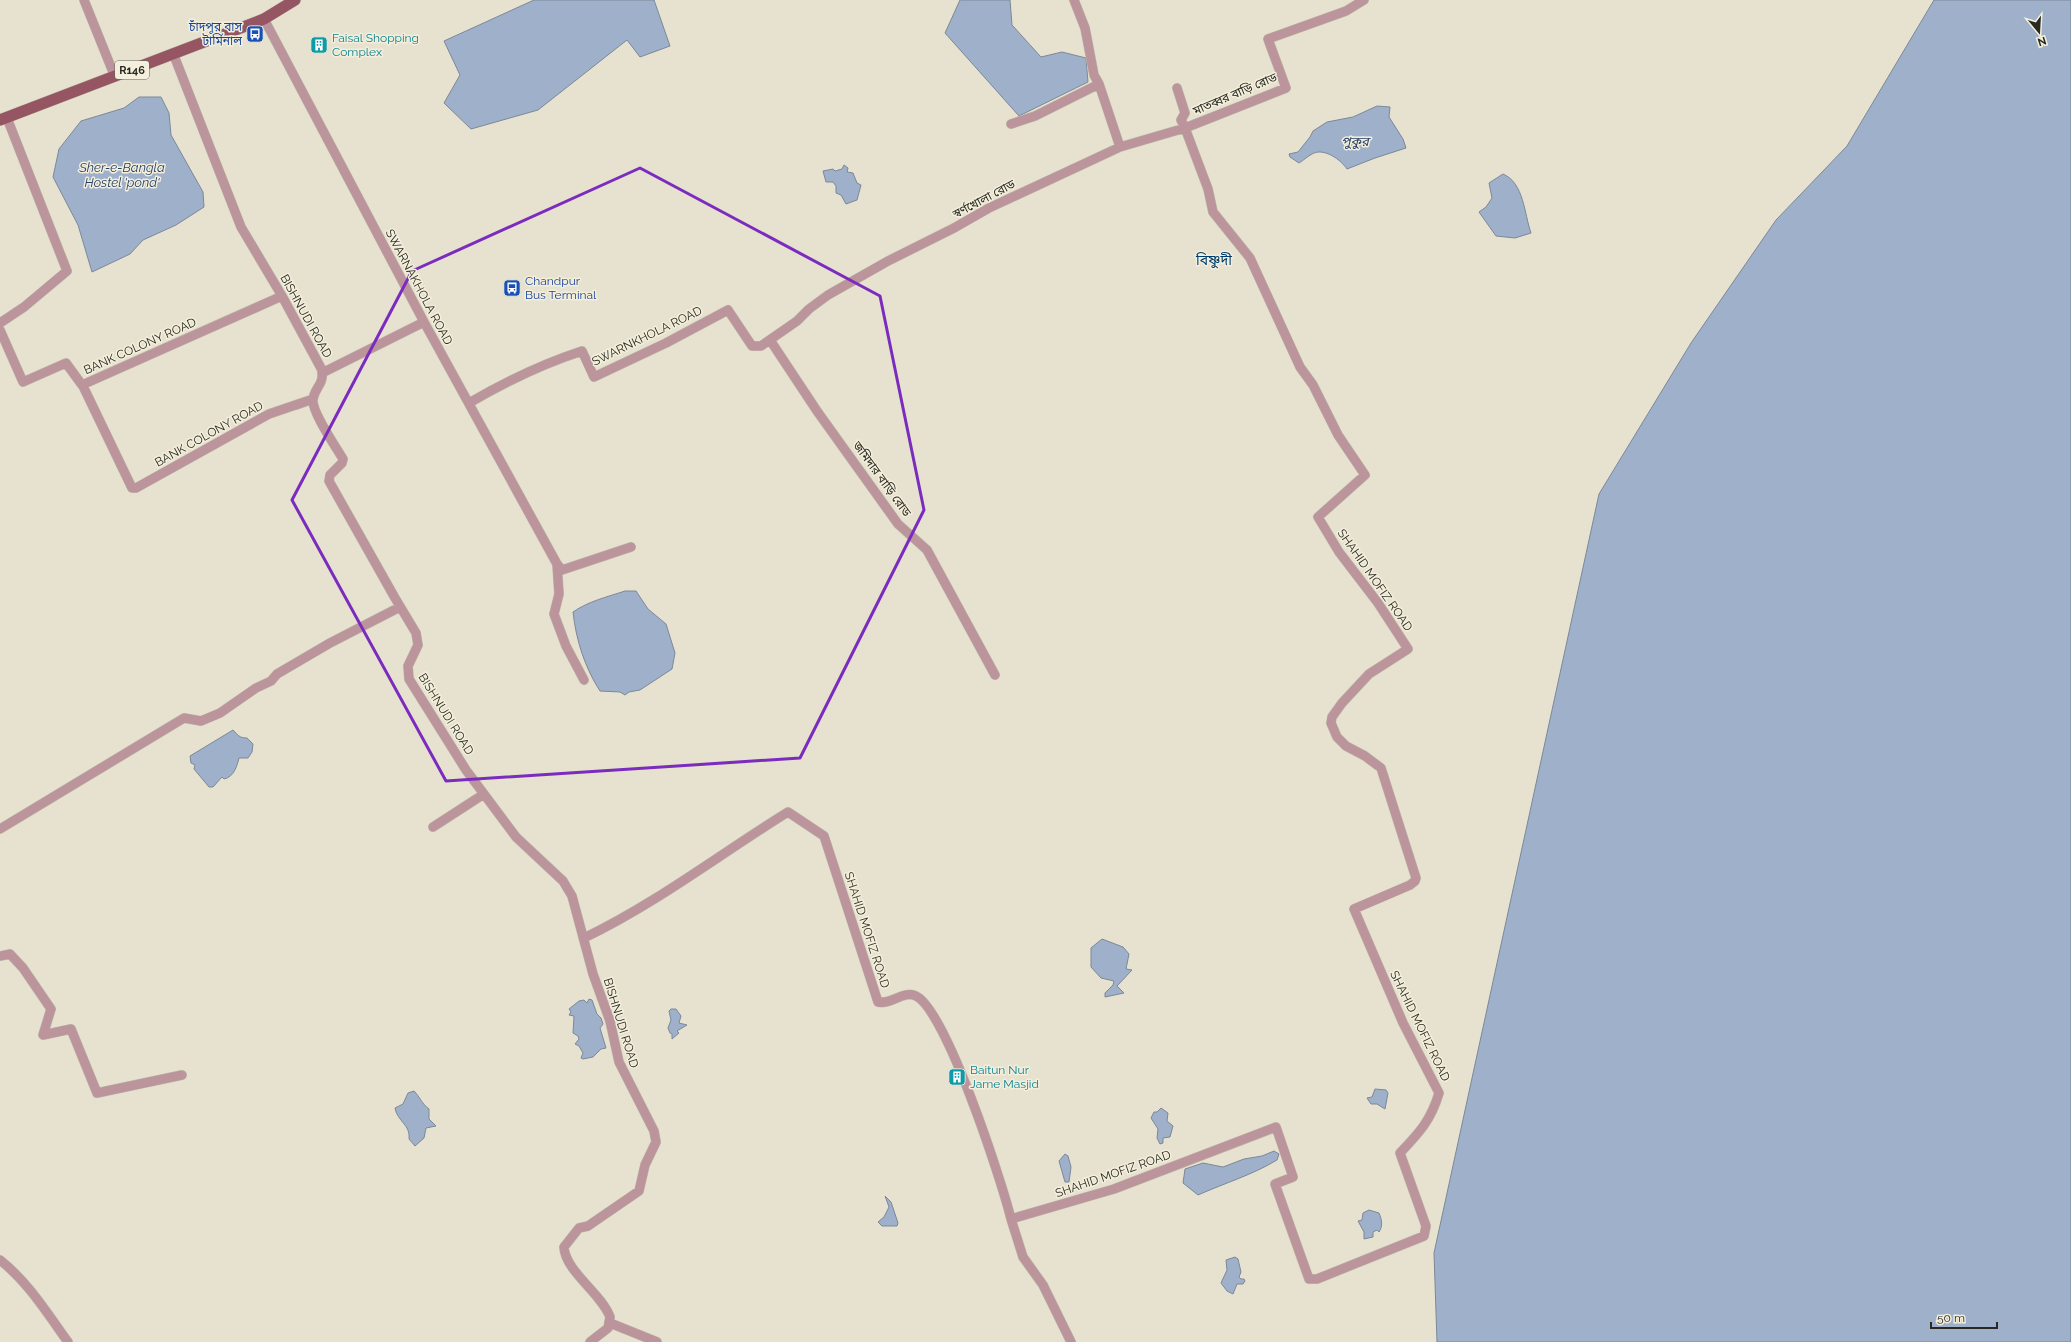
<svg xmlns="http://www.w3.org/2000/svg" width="2071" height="1342" font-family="Raleway,'Noto Sans Bengali',sans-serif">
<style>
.water{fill:#9fb0cb;stroke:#7c8898}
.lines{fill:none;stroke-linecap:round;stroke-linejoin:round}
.minor-casing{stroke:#c0bdac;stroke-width:10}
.major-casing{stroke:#c0bdac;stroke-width:12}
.minor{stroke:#bc959c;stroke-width:9}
.major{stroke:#965562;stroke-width:11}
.marked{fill:none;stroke:#7b2cbf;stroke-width:3;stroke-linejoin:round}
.labels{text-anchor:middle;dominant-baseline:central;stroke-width:3;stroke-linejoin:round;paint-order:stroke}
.shield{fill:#f3efdc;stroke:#666459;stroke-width:1}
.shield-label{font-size:11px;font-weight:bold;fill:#2a2921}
.transit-label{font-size:12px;fill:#164399;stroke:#f3efdc;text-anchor:end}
.culture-label{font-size:12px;fill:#0d838f;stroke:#f3efdc;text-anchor:start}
.street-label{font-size:12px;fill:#2a2921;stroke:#f3efdc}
.water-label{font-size:13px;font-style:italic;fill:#263f65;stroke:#f3efdc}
.quarter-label{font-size:14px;fill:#003b6b;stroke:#f3efdc}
</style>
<rect width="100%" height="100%" fill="#e6e2cf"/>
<path class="water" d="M534,0h120l16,46 -30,11 -13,-17 -89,70 -67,19 -27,-26 16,-28 -16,-34z
M960,0h50l2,25 29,32 21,-5 24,6 2,24 -69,34 -74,-83z
M1934,0h137v1342h-634l-3,-89 165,-759 92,-151 85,-123 71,-74z
M139,97h22l8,16 2,22 32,57 1,15 -28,18 -33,15 -13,14 -38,18 -14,-47 -25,-48 6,-28 22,-28 43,-13z
M1377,106l13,1 -1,10 14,22 3,9 -31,10 -28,11c-6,-9 -23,-22 -35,-15 -4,2 -8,6 -13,9l-9,-6 -1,-3 9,-2 12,-15 3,-6 14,-9 26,-5z
M844,165l4,3 -1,4 6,1 4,10 4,2 -4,15 -11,4 -5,-9 -5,-2v-7l-3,-4h-7l-3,-11 10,-2 2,2 7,-2z
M1503,174c21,9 21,39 28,59l-16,5 -19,-2 -17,-24 7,-5 6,-9 -3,-15z
M625,591h11l12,18 18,15 9,29 -3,16 -32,21 -11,2 -4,3 -5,-3 -20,-1c-15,-23 -24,-51 -27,-79 16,-11 34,-15 52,-21z
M233,730c5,5 6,8 14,8l6,6 -1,8 -4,6h-9c-2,8 -5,19 -15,21l-2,-2 -9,10h-4l-15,-18 1,-4 -4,-2 -1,-7z
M1102,939l21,8 6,7 -3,15 6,1 -15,16 7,7 -19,4v-4l8,-8 1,-4 -13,-3 -10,-11v-19z
M589,999l3,1 5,14 4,4 2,6 -3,4 6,20 -5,1 -8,8 -10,2 -2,-1 2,-5 -4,-7 -4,-2 4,-5 -1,-3 -5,-3 1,-17 -5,-1 2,-3 -2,-3 10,-8 5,-1 3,3z
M671,1009h5l5,7 -2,7 8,2 -10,6 2,2 -7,6v-5l-2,-1 -2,-5 3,-8 -2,-9z
M1375,1089l11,1 2,3 -3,16 -8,-5h-6l-4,-6 5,-1z
M414,1091c6,6 8,13 15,18v10l7,7 -10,2 -2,10 -9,8 -6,-7c2,-14 -12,-18 -14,-31l8,-4 5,-11z
M1161,1108l7,5 -1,8 6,5 -3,11 -7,1v5l-3,1 -3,-6 1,-9 -7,-11 3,-6h3z
M1274,1151l5,3 -2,6c-25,15 -52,23 -79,35l-15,-12 2,-14 18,-6 20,4 21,-8 18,-3z
M1065,1154l3,2 3,11 -2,15h-4l-6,-21z
M885,1196l6,6 7,21 -1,3h-15l-4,-4 6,-5 5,-10z
M1369,1210l10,3c3,7 4,13 0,19l-2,-2 -4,2v5l-9,2v-7l-6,-11 4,-1 1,-7z
M1235,1257l3,2 3,13 -2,5 2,2h3l1,2 -2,3h-6l-4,10 -6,-3 -6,-8 6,-13 -1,-10z"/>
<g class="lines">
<defs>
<path id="minor" d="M84,0l31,77
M1074,0l11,28 9,47 5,9 21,63
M264,19l160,303 133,242 5,6 69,-23
M173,53l68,174 41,69 40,74c2,15 -7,17 -9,29 -2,12 23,48 30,60l-1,4 -12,12 -1,6 66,117 21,35 2,12 -10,21 1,13 57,91 50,67 47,44 9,15 21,78 17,47 9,41 35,69 2,11 -11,23 -6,26 -51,35 -9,2 -15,19c1,24 38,47 46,70l-2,11 -18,14
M1011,124l24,-8 64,-32
M0,323l24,-16 43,-36 -60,-153
M0,330l23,52 43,-19 16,22 200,-89
M770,340l47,71 81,113 29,26 68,125
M322,373l102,-51
M82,384l50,104h4l133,-74 44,-15 -17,6
M469,403c36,-21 73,-39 113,-52l12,26 72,-34 62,-33 24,36h9l36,-25 12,-12 19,-14 60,-34 66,-33 35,-20 131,-61 65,-19 -4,-8 4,-7 -8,-25
M557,564l2,30 -5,20 12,32 18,34
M433,827l51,-33
M0,829l184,-111 17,3 19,-8 36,-25 15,-7 6,-7 53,-31 70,-36
M584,938c73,-35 136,-84 204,-126l36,24 54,166c13,3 26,-12 38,-6 30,14 86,186 95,223l103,-30 162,-62 17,50 -18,7 34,95h8l107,-43 2,-10 -26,-73c20,-21 31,-33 39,-60l-36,-70 -49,-114 56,-24 5,-4 1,-3 -35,-110 -16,-12 -19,-10 -9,-9 -6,-14 1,-6 10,-14 27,-29 39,-25 -30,-46 -39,-51 -21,-35 47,-42 -27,-40 -25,-50 -13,-18 -50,-109 -37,-46 -5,-23 -23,-61 101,-40 -18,-49 78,-28 18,-11
M0,956l10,-2 13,14 28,41 -8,26 28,-6 26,64 85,-18
M1011,1219l12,38 20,28 28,57
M0,1260c28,22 47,53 68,82
M610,1323l47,19"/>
<path id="major" d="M0,120l264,-101 31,-19"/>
</defs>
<use href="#minor" class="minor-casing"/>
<use href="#major" class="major-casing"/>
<use href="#minor" class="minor"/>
<use href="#major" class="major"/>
</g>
<path class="marked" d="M640,168l240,128 44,214 -124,248 -354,23 -154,-281 120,-229z"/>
<defs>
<symbol id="bus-square" viewBox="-11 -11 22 22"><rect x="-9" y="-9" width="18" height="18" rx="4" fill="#1a4fb4" stroke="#f3efdc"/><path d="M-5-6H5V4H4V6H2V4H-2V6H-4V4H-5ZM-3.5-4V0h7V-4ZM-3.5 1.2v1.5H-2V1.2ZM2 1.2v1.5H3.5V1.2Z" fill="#fff"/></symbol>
<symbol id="building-square" viewBox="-11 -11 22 22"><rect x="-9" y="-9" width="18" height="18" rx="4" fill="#0f9aa8" stroke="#f3efdc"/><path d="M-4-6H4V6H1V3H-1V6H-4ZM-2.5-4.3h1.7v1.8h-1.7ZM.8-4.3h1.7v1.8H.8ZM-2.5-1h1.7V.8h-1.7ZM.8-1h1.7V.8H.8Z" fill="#fff"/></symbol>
</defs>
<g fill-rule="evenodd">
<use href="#bus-square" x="245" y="24" width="20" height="20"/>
<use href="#building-square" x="309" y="35" width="20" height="20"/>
<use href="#bus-square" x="502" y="278" width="20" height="20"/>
<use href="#building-square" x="947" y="1067" width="20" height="20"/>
</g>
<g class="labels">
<rect class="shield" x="115" y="61" width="34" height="18" rx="3"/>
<g class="shield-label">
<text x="132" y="70">R146</text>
</g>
<g class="transit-label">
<text x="242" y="27">চাঁদপুর বাস<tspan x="242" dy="14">টার্মিনাল</tspan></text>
<text x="525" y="281" text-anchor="start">Chandpur<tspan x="525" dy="14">Bus Terminal</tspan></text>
</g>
<g class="culture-label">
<text x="332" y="38">Faisal Shopping<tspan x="332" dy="14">Complex</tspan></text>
<text x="970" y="1070">Baitun Nur<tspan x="970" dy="14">Jame Masjid</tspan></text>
</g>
<g class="street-label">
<text transform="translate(1235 94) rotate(-23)">মাতব্বর বাড়ি রোড</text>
<text transform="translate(984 199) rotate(-28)">স্বর্ণখোলা রোড</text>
<text transform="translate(419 287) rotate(62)">SWARNAKHOLA ROAD</text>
<text transform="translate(306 316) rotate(61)">BISHNUDI ROAD</text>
<text transform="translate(647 336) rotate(-26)">SWARNKHOLA ROAD</text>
<text transform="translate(140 346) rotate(-24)">BANK COLONY ROAD</text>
<text transform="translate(209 434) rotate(-29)">BANK COLONY ROAD</text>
<text transform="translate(882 479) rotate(54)">জমিদার বাড়ি রোড</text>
<text transform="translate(1375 580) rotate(55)">SHAHID MOFIZ ROAD</text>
<text transform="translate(446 714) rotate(58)">BISHNUDI ROAD</text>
<text transform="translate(867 930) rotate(72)">SHAHID MOFIZ ROAD</text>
<text transform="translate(621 1023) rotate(73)">BISHNUDI ROAD</text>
<text transform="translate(1420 1026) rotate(64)">SHAHID MOFIZ ROAD</text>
<text transform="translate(1113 1174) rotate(-19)">SHAHID MOFIZ ROAD</text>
</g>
<g class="water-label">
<text x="1355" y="141">পুকুর</text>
<text x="122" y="167">Sher-e-Bangla<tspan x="122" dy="15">Hostel 'pond'</tspan></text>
</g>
<g class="quarter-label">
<text x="1214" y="260">বিষ্ণুদী</text>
</g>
</g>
<g transform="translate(2039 32) rotate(162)" stroke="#f3efdc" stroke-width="3" paint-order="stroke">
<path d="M0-3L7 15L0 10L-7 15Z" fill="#2a2921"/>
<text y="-6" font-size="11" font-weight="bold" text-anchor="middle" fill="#2a2921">N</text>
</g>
<path d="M1931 1322v6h66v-6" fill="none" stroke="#2a2921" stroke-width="2"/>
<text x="1937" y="1322" font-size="12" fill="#2a2921" stroke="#f3efdc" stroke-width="3" paint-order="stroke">50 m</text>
</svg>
